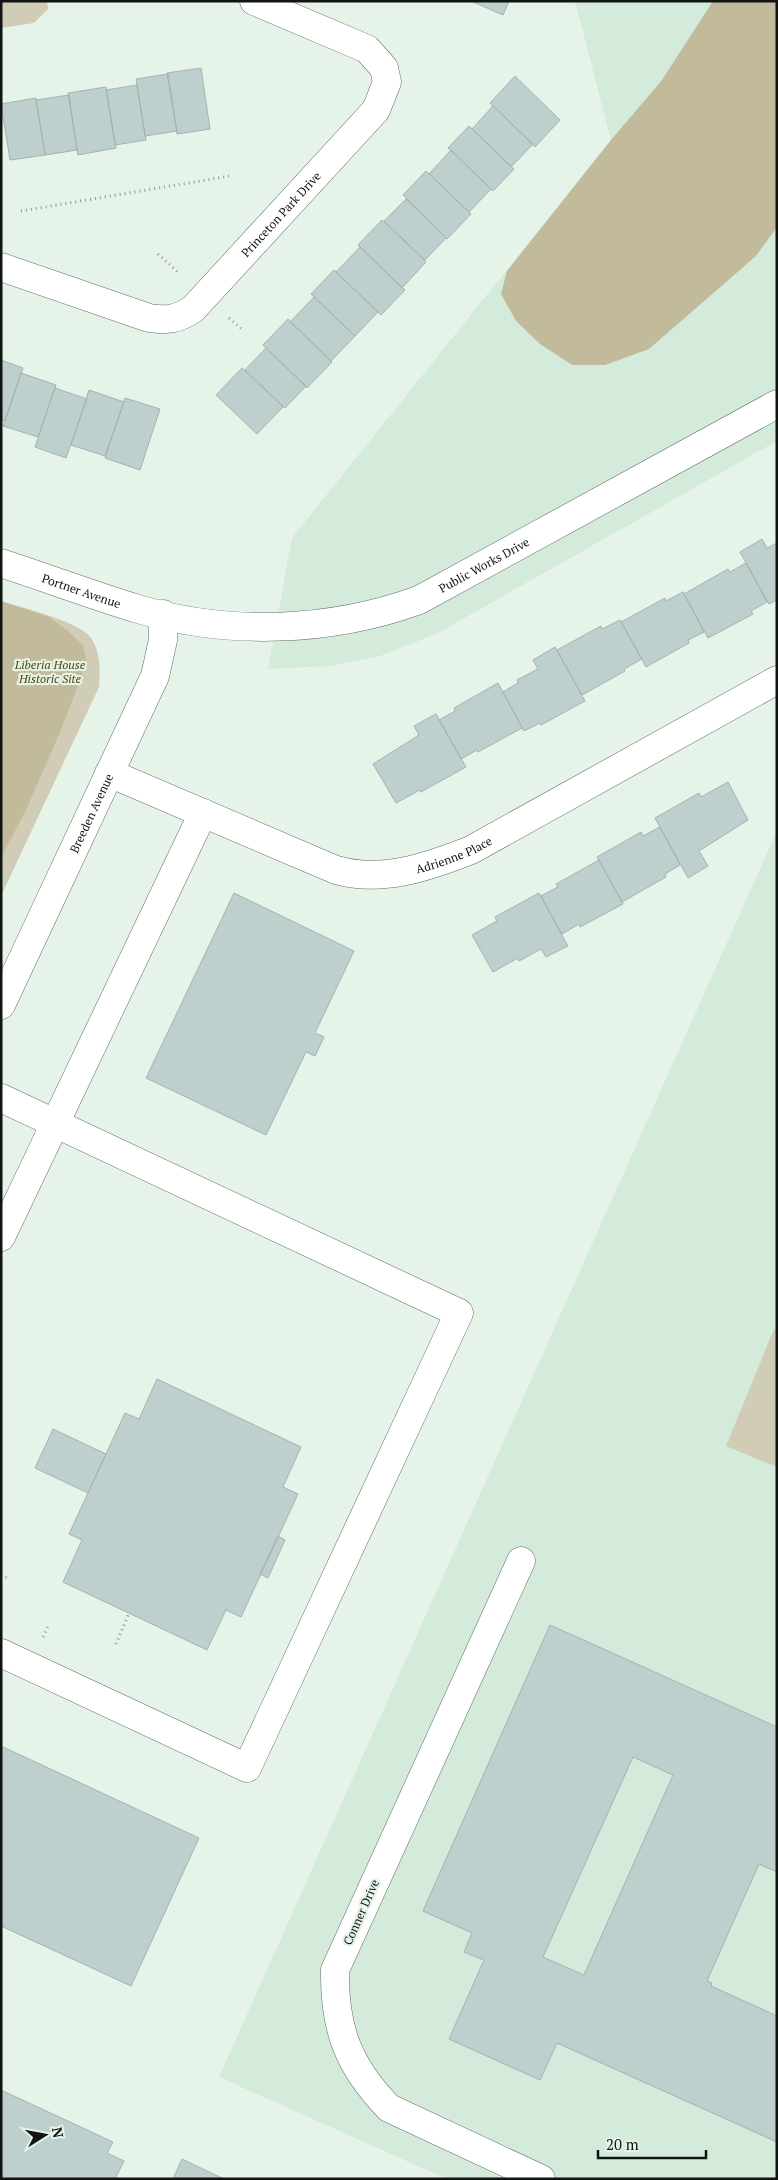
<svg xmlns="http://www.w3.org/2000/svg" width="778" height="2180" font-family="'PT Serif',serif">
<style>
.built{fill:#d4eadb}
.green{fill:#d0ccb6}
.forest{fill:#c2bb9b}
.building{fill:#bed0cd;stroke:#a2b3b1;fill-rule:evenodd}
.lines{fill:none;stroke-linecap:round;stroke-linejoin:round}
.minor-casing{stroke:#616e65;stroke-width:29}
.path{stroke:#8e9891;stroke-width:3;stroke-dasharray:1 4;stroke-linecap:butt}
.minor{stroke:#fff;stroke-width:28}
.labels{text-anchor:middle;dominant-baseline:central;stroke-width:4.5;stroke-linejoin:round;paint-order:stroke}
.street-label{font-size:12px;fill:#101512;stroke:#e5f3e9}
.park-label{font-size:12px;font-style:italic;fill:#51460c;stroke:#e5f3e9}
</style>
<rect width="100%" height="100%" fill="#e5f3e9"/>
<path class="built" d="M575,1h202v440l-339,192 -58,23 -49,10 -63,3 24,-131 319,-398z
M777,831v1348h-330l-228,-102z"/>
<path class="green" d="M1,1h46l1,8 -14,14 -33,5z
M1,601c21,7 78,20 90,37 10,14 9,33 8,49l-98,209z
M774,1329l3,2v136l-51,-21z"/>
<path class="forest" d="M713,1h64v226l-21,29 -107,93 -44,16h-33l-32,-21 -24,-23 -15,-27 6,-23 104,-131 51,-60z
M1,601l48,16 19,14 15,14 3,14 -5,19 -21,54 -34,78 -25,48z"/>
<path class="building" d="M471,1h38l-6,14z
M201,68l9,61 -33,5 -10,-61z
M168,74l9,57 -32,5 -9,-57z
M515,76l45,44 -25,27 -45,-44z
M137,85l9,55 -31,5 -9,-55z
M106,87l10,61 -38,7 -10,-62z
M69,95l8,55 -32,5 -9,-55z
M36,98l9,57 -35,5 -9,-56z
M493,106l40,38 -22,23 -39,-38z
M469,126l45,43 -21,22 -45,-43z
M451,150l40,39 -22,23 -40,-38z
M426,171l45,43 -24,25 -44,-44z
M406,199l40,39 -21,22 -41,-39z
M382,220l44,42 -24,26 -44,-43z
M360,247l45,43 -24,25 -45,-43z
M334,270l44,42 -23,24 -44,-42z
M314,297l41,39 -24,25 -41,-39z
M288,319l44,43 -25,26 -44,-43z
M266,348l40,38 -21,22 -40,-38z
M1,360l22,8 -18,53 -4,-2z
M242,368l41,39 -26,27 -41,-39z
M21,373l35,12 -18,52 -35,-11z
M55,388l32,11 -21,59 -31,-11z
M89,390l35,12 -19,54 -34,-11z
M125,398l35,11 -20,61 -35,-12z
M762,539l5,9 10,-5v57l-8,4 -29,-52z
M746,563l21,39 -16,9 2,3 -45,24 -24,-44 44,-25 2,3z
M683,592l21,40 -16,8 1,3 -43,24 -25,-45 44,-24 1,3z
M620,620l22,39 -18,10 1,2 -43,24 -25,-45 44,-24 1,3z
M555,647l30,54 -44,24 -1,-2 -16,8 -21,-39 15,-9 -1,-3 21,-11 -5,-9z
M498,683l24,45 -44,24 -1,-2 -16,9 -22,-39 16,-9 -1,-3z
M436,714l30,53 -45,25 -1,-2 -24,13 -23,-39 46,-29 -5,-9z
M728,782l20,38 -49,31 9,15 -20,12 -33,-60 44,-25 2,4z
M660,827l20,38 -15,9 1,3 -44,25 -25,-45 44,-25 2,4z
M599,860l24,44 -43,23 -1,-3 -17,10 -21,-38 17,-9 -2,-3z
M234,893l120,58 -39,82 9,4 -9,19 -9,-4 -40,83 -120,-57z
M539,893l29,53 -22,11 -5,-8 -22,12 -1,-3 -25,14 -21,-37 25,-14 -2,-4z
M157,1379l144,68 -18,40 15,7 -57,123 -15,-7 -19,40 -144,-68 19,-42 -13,-6 37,-80 19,-41 14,6z
M53,1429l53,25 -18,39 -53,-25z
M278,1536l7,4 -17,38 -8,-4z
M550,1625l227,102v145l-18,-8 -52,117 5,2 -1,3 66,30v126l-220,-99 -17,37 -91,-41 35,-79 -20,-8 8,-19 -49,-22zM633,1757l40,18 -89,200 -41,-18z
M1,1746l198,92 -68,148 -130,-60z
M1,2090l112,52 -6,11 17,8 -9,18h-114z
M182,2159l42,20h-51z"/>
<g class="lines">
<defs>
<g id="minor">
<path id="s1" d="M1,267l148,51c18,3 29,1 44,-9l183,-199 11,-28 -3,-14 -17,-19 -113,-48"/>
<path id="s2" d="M1,563c46,15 91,32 137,46 91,27 193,23 281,-9l358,-196"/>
<path id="s3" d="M109,773l227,97c46,13 92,-3 135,-20l306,-170"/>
<path id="s4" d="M1,1005l154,-329 8,-36v-26"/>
<path d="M1,1098l458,215 -212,455 -246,-115"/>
<path d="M1,1237l202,-424"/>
<path d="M521,1561l-186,409c-1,58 13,96 54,138l152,71"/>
</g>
</defs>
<use href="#minor" class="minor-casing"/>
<path class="path" d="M21,211l209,-35
M158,254l22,20
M229,318l15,13
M1,1575l9,4
M43,1637l6,-13
M116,1644l13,-31"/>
<use href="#minor" class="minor"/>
</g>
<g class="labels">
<g class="street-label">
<text stroke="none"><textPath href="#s1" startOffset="332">Princeton Park Drive</textPath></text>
<text stroke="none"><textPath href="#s2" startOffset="504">Public Works Drive</textPath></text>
<text stroke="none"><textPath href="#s2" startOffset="85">Portner Avenue</textPath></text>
<text stroke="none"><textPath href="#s4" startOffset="212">Breeden Avenue</textPath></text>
<text stroke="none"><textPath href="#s3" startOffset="368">Adrienne Place</textPath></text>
<text transform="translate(361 1912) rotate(-66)">Conner Drive</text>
</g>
<g class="park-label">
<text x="50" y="664">Liberia House<tspan x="50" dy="14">Historic Site</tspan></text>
</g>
</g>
<rect width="778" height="2180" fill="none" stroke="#101512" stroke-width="5"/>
<g transform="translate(45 2135) rotate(79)" stroke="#e5f3e9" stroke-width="4" paint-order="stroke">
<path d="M0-4L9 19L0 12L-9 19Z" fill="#101512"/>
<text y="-8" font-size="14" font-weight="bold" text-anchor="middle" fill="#101512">N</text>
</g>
<path d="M598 2150v8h108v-8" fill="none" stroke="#101512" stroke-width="2.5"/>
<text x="606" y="2150" font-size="15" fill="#101512" stroke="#e5f3e9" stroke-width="4" paint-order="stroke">20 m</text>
</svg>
